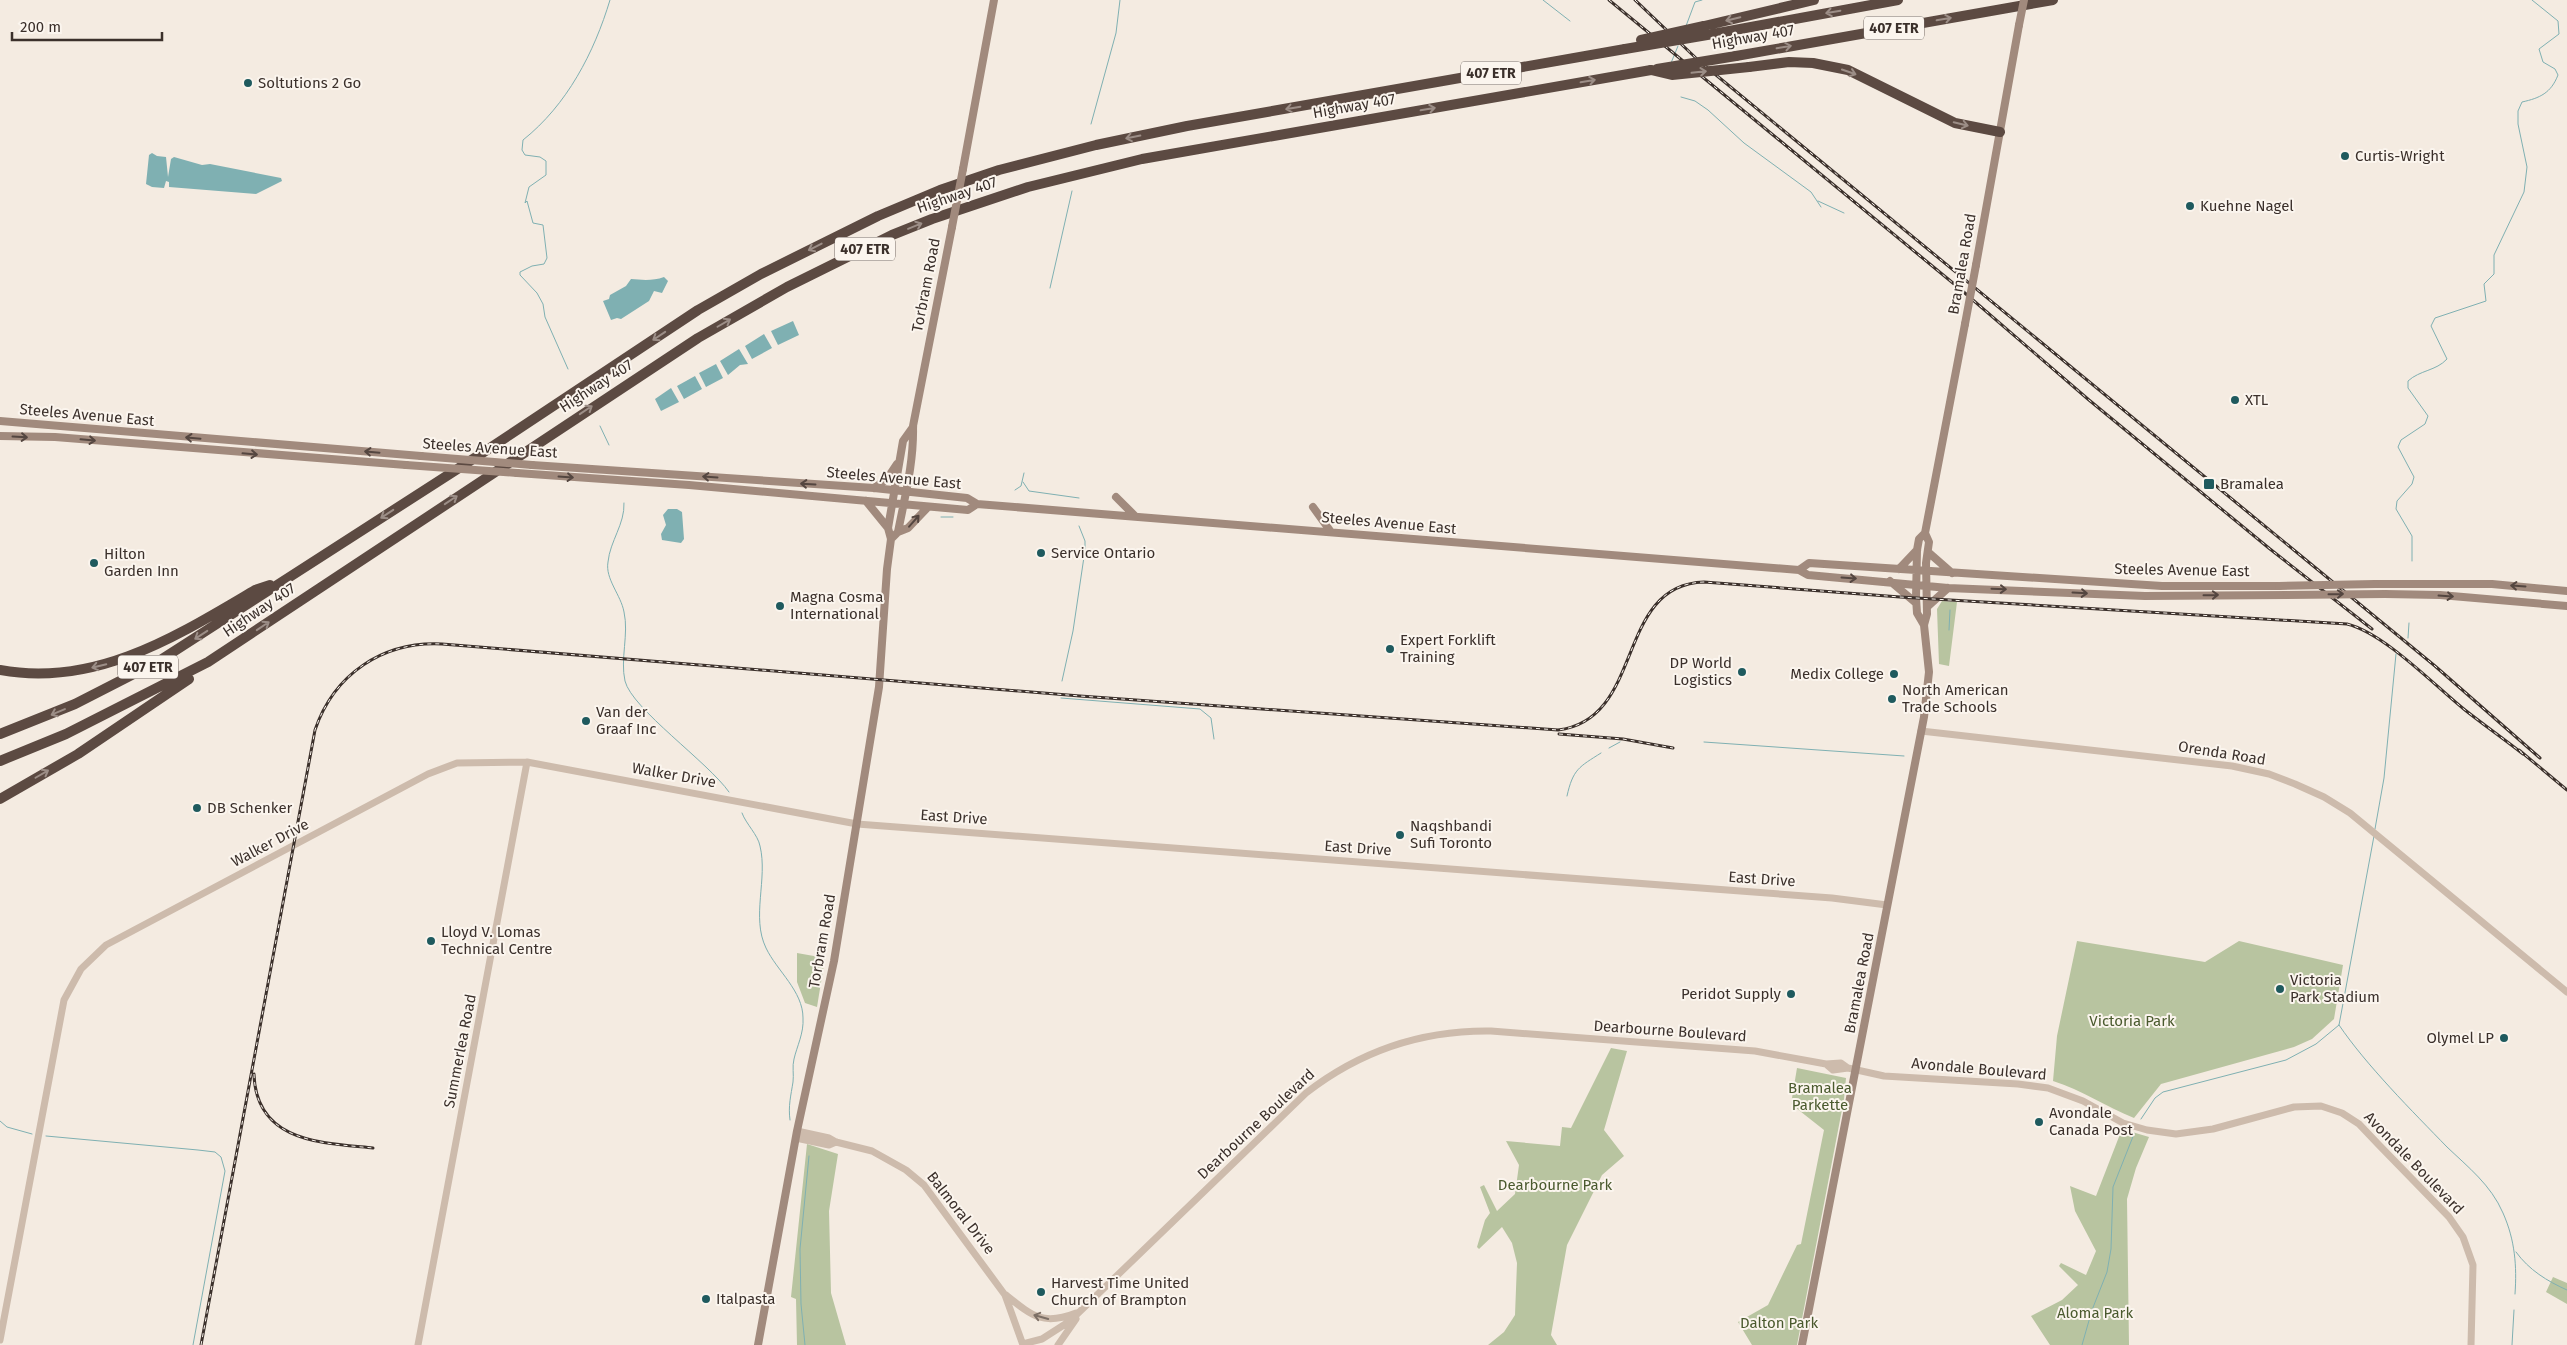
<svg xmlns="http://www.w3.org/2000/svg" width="2567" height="1345" font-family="'Fira Sans',sans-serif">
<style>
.green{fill:#b8c4a0}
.water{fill:#7fb0b2}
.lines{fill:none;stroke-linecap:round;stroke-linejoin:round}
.stream{stroke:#7fb0b2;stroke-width:1}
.tertiary{stroke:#cdbbac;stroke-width:7}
.secondary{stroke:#a18a7d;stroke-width:8}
.motorway{stroke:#5c4a42;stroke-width:10}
.rail-casing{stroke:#3b302b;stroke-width:3}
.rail{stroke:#fbf5ee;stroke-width:1;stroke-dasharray:4;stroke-linecap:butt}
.secondary-bridge{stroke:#a18a7d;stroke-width:8}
.motorway-bridge{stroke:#5c4a42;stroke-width:10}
.oneway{stroke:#9c8e87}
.oneway2{stroke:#544640}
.oneway3{stroke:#7d6f65}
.poi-dot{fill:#1f5a5e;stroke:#fbf5ee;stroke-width:2}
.labels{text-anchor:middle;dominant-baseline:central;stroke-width:4;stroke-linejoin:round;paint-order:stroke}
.shield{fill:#fbf5ee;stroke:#756b66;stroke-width:1}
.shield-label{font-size:14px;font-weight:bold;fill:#3b302b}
.street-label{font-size:15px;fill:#3b302b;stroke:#fbf5ee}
.poi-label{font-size:15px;fill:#3b302b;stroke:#fbf5ee;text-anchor:start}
.park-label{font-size:15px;fill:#4a5a2e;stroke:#fbf5ee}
</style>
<rect width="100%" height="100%" fill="#f4ebe1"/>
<path class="green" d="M1942,601l15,1 -8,64 -10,-2 -2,-55z
M2077,941l128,21 34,-21 104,24 -9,54 -22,20 -18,8 -133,37 -27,34c-28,-11 -52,-28 -81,-37l4,-45z
M797,953l28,5 -8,49 -12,-4 -8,-21z
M1611,1048l16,3 -23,79 20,26 -22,19 -35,70 -16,90 6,10h-69l16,-13 11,-17 2,-52 -5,-20 -10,-16 -23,22 -2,-2 8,-27 5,-7 -10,-26 4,-2 13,26 18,-17 4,-29 -13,-24 54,5 2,-19 9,1z
M1797,1068l49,10 -2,21 -47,246h-45l-14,-23 30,-17 29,-60 4,-1 23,-114 -33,-26z
M2122,1129l27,8 -13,31 -9,31 2,146h-79l-19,-29 31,-16 16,-15 -19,-19 2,-3 25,12 10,-24 -21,-40 -5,-25 26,10z
M807,1144l31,10 -9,57 2,82 15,52h-49l-1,-46 -5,-2z
M2553,1277l14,6v21l-21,-12z"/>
<path class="water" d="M152,153l5,3 9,1 2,20 3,-18 3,-2 28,8 8,-1 71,14 1,3 -26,13 -87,-7v-5l-3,-1 -2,7 -12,-1 -6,-3 3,-29z
M664,277l4,4 -6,12 -8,-2 -5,10 -28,18 -4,-1 -6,2 -8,-19 6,-2 1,-4 16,-9 5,-7c11,1 22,2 33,-2z
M793,321l6,14 -21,10 -7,-14z
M764,334l8,14 -20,11 -7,-13z
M739,349l9,15 -8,1 -12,10 -8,-14z
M716,364l7,14 -17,9 -7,-14z
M695,376l7,13 -18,10 -7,-13z
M671,388l8,14 -18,9 -6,-12z
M668,509h9l5,3 2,27 -3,4 -19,-3 -1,-6 5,-9 -3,-10z"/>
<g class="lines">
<path class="stream" d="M1543,0l27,21
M1686,26l9,-24 7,-2
M1671,63l7,-17
M1681,97l14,4 13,9 36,33 67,49 10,15
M1091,124l25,-91 4,-33
M1818,201l26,12
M1050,288l22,-97
M568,369l-23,-52 -2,-13 -6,-11 -17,-18v-3l12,-6 12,-2 3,-6 -4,-33 -10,-2 -6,-22 -2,2 4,-16 17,-12v-14l-6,-4 -15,-2 -3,-5 1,-10c44,-35 71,-87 87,-140
M600,426l9,19
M1023,482l6,9 50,7
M1015,490l6,-4 3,-13
M624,503c1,21 -14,38 -16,59 -3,17 13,33 16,50 5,22 -4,47 1,69 7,28 83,81 104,111
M941,517h12
M2412,561v-25l-16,-27 1,-8 15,-17 2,-7 -16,-30 3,-7 24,-16 3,-8 -20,-28v-7c12,-11 28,-10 39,-22l-16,-33 4,-8 51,-17 -2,-17 10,-10v-19l30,-63 3,-25 -9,-43v-13l4,-9c18,-4 29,-9 36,-27l-3,-6 -12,-7 -4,-13 20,-15 -1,-13 -26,-21
M1949,630l1,-20
M2408,638l1,-15
M1062,681l11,-50 12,-81v-9l-6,-15
M1061,698l139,11 11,9 3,21
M1704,742l200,14
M1609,748l11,-6
M1567,796c6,-27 12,-29 34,-43
M742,813c4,11 16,22 18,33 8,33 -9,71 6,102 11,23 37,43 37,70 1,15 -6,28 -9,41 -2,7 0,16 -1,23 -2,13 -5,24 -3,38
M2375,829l9,-51 12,-124
M2339,1025c27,40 74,87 108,122 21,20 44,38 56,66 12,27 14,53 12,81
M2141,1119l14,-21 8,-6 123,-32 30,-16 23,-19 35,-189
M0,1121l7,6 25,7
M46,1136l152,14 17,2 6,5 4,14 -32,174
M2516,1252c13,18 31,29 51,38
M805,1345l-4,-41 -1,-55 9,-93
M2082,1345l10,-35 15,-38 4,-23 2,-62 21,-53
M2512,1345l2,-35"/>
<path class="tertiary" d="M1921,731l311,35 37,8 26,10 29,13 26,16 217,179
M1826,1064l15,-1 7,5 36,8 134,8 30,4 35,13 40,22 24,7 29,4 37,-5 81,-22 27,-1 21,7 17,11 19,20 71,73 14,20 10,28 -2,80
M797,1131l32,7 7,4 36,9 34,19 18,15 81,110 18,50
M796,1138l33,7 7,-3
M1006,1295c26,21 37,31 70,18
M0,1340l64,-340 17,-31 25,-24 322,-171 29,-11 70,-1 330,62 975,74 55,7
M1023,1344l19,-5 28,-18 236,-228c54,-42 117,-63 185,-62l264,20 71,13 7,6 15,-2
M418,1345l109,-583
M1058,1345l18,-26"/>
<path class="secondary" d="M963,169l31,-169
M1976,265l43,-240
M0,421l421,35
M0,436l55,1 351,28
M532,465l342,23 93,10 10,6 822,66 9,5 140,13 197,8 142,-1
M517,473l172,12 279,25 9,-6
M874,488l13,-9 10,-15
M1116,497l19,19
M866,501l22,27
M1313,507l18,25
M898,532l10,-4 20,-21
M891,539l7,-7c7,-36 16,-70 15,-106l39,-199
M1928,552l24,21
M1899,569l18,-19
M1799,570l10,-7 353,23h117
M1890,581l26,22
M2375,584h117l75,7
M2385,594l55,1 127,11
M1927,607l21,-19
M1924,625l-7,-12 -1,-15 1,-48 2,-11 6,-6
M758,1345l39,-214 37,-170 45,-274 8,-118 4,-30 -3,-11 15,-87 10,-14
M1802,1345l122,-628 5,-45 -5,-47 3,-11 -1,-51 3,-21 -4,-9 40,-209"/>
<path class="motorway" d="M1704,26l110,-26
M1713,34l185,-34
M1736,56l317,-56
M1749,67l40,-5 24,1 35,7 107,53 45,9
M0,670c95,18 177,-34 255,-80l15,-5
M0,734l75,-30 84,-43 328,-211 211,-140 63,-36 117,-58 62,-26 59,-20 97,-25 91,-19 438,-77
M0,761l66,-27 142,-72 490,-324 89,-51 105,-52 40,-16 96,-32 114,-28 509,-89
M0,799l78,-45 111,-75"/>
<defs>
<path id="rail" d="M1609,0l350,288 130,112 181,149 102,80
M1635,0l64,61 736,605 105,92
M1559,734l64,5 50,9
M2519,750l48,40
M254,1074c2,69 69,69 119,74
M201,1345l114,-615c19,-56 68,-89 127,-86l638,52 478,34c88,-11 56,-145 146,-148l196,15 447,27c37,9 87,61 118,86 19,15 39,29 58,44"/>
</defs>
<use href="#rail" class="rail-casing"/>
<use href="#rail" class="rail"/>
<path class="secondary-bridge" d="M2019,25l5,-25
M952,227l11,-58
M1965,324l11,-59
M421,456l111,9
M406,465l111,8
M2279,586l96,-2
M2287,595l98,-1"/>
<path class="motorway-bridge" d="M1641,40l63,-14
M1625,49l88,-15
M1657,69l79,-13
M1651,70l21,5 77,-8"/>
</g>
<defs><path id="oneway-shaft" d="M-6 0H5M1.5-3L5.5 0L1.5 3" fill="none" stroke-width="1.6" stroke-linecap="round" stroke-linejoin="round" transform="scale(1.25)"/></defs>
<g class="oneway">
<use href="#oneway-shaft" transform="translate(1833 12) rotate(170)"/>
<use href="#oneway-shaft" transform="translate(1733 19) rotate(167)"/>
<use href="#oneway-shaft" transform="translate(1944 19) rotate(-10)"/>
<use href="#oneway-shaft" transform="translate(1784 47) rotate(-10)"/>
<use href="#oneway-shaft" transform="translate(1699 72) rotate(-6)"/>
<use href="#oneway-shaft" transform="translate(1849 72) rotate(19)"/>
<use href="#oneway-shaft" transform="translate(1588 81) rotate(-10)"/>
<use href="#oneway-shaft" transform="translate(1293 108) rotate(170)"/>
<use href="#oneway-shaft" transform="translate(1428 109) rotate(-10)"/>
<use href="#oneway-shaft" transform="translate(1961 124) rotate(14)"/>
<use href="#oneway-shaft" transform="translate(1133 137) rotate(169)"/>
<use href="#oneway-shaft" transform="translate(915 226) rotate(-22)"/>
<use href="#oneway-shaft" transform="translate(815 247) rotate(153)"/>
<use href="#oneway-shaft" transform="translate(724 323) rotate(-30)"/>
<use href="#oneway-shaft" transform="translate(659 336) rotate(146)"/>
<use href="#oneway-shaft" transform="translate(586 410) rotate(-34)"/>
<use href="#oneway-shaft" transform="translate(451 500) rotate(-34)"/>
<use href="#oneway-shaft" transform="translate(387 514) rotate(147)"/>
<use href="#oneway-shaft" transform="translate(263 626) rotate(-34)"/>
<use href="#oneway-shaft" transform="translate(201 635) rotate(147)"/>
<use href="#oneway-shaft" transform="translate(99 666) rotate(166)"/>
<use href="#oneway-shaft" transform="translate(58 712) rotate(157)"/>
<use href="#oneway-shaft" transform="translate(42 774) rotate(-30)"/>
</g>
<g class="oneway2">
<use href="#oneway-shaft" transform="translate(20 437) rotate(3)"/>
<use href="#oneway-shaft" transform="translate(193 438) rotate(-175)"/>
<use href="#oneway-shaft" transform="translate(88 440) rotate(5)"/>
<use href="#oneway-shaft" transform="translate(372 452) rotate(-175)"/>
<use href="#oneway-shaft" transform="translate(250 454) rotate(5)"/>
<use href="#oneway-shaft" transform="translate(566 477) rotate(4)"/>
<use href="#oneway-shaft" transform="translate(710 477) rotate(-176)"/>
<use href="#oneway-shaft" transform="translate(808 484) rotate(-177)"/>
<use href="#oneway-shaft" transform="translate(914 521) rotate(-49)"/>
<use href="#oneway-shaft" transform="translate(1849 578) rotate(4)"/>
<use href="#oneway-shaft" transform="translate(2518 586) rotate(-176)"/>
<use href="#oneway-shaft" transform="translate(1999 589) rotate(2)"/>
<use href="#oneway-shaft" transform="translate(2080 593) rotate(3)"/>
<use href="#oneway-shaft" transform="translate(2336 594) rotate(-1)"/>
<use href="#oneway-shaft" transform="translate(2211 595) rotate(-1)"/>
<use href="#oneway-shaft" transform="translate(2446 596) rotate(4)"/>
</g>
<use class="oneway3" href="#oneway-shaft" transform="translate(1041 1317) rotate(-164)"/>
<g class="poi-dot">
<circle cx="248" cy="83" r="5"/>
<circle cx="2345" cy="156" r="5"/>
<circle cx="2190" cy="206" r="5"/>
<circle cx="2235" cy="400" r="5"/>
<rect x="2203" y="478" width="12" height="12" rx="2.5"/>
<circle cx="1041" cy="553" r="5"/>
<circle cx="94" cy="563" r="5"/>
<circle cx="780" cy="606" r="5"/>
<circle cx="1390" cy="649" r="5"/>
<circle cx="1742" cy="672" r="5"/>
<circle cx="1894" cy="674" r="5"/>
<circle cx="1892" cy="699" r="5"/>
<circle cx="586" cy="721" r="5"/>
<circle cx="197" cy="808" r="5"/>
<circle cx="1400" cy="835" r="5"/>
<circle cx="431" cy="941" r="5"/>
<circle cx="2280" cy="989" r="5"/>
<circle cx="1791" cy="994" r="5"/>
<circle cx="2504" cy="1038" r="5"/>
<circle cx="2039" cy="1122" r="5"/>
<circle cx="1041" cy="1292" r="5"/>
<circle cx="706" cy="1299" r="5"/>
</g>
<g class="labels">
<g class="shield">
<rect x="1864" y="16.5" width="60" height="23" rx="4"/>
<rect x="1461" y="61.5" width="60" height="23" rx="4"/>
<rect x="835" y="237.5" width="60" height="23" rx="4"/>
<rect x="118" y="655.5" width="60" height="23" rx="4"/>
</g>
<g class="shield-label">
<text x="1894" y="28">407 ETR</text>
<text x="1491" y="73">407 ETR</text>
<text x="865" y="249">407 ETR</text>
<text x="148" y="667">407 ETR</text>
</g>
<g class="street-label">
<text transform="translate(1753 37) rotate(-10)">Highway 407</text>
<text transform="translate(1354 106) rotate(-10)">Highway 407</text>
<text transform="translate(957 195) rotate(-19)">Highway 407</text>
<text transform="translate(1962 264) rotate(-80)">Bramalea Road</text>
<text transform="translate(926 285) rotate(-79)">Torbram Road</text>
<text transform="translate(596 386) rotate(-33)">Highway 407</text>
<text transform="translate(87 415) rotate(5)">Steeles Avenue East</text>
<text transform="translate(490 448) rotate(4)">Steeles Avenue East</text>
<text transform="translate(894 478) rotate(5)">Steeles Avenue East</text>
<text transform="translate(1389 523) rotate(5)">Steeles Avenue East</text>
<text transform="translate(2182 570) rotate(1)">Steeles Avenue East</text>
<text transform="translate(259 610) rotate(-34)">Highway 407</text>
<text transform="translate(2222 753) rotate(9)">Orenda Road</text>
<text transform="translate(674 775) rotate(10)">Walker Drive</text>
<text transform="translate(954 817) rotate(4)">East Drive</text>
<text transform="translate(270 843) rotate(-28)">Walker Drive</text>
<text transform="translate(1358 848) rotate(4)">East Drive</text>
<text transform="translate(1762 879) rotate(4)">East Drive</text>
<text transform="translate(822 941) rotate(-80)">Torbram Road</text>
<text transform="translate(1859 983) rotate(-79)">Bramalea Road</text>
<text transform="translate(1670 1031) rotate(4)">Dearbourne Boulevard</text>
<text transform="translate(460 1051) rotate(-79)">Summerlea Road</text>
<text transform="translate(1979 1069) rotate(5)">Avondale Boulevard</text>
<text transform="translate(1256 1124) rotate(-43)">Dearbourne Boulevard</text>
<text transform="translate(2414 1163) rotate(46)">Avondale Boulevard</text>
<text transform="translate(961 1213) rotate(52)">Balmoral Drive</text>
</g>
<g class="poi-label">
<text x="258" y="83">Soltutions 2 Go</text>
<text x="2355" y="156">Curtis-Wright</text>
<text x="2200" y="206">Kuehne Nagel</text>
<text x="2245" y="400">XTL</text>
<text x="2220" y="484">Bramalea</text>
<text x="1051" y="553">Service Ontario</text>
<text x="104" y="554">Hilton<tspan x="104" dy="17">Garden Inn</tspan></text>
<text x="790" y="597">Magna Cosma<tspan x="790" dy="17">International</tspan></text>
<text x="1400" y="640">Expert Forklift<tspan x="1400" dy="17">Training</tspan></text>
<text x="1732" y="663" text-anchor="end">DP World<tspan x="1732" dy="17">Logistics</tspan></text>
<text x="1884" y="674" text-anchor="end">Medix College</text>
<text x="1902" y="690">North American<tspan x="1902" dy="17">Trade Schools</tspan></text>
<text x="596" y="712">Van der<tspan x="596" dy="17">Graaf Inc</tspan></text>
<text x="207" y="808">DB Schenker</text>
<text x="1410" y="826">Naqshbandi<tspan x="1410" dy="17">Sufi Toronto</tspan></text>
<text x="441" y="932">Lloyd V. Lomas<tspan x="441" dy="17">Technical Centre</tspan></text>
<text x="2290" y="980">Victoria<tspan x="2290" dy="17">Park Stadium</tspan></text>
<text x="1781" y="994" text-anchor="end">Peridot Supply</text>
<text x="2494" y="1038" text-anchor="end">Olymel LP</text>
<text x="2049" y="1113">Avondale<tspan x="2049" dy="17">Canada Post</tspan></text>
<text x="1051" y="1283">Harvest Time United<tspan x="1051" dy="17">Church of Brampton</tspan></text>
<text x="716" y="1299">Italpasta</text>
</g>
<g class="park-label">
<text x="2132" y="1021">Victoria Park</text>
<text x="1820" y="1088">Bramalea<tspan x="1820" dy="17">Parkette</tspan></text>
<text x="1555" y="1185">Dearbourne Park</text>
<text x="2095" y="1313">Aloma Park</text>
<text x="1779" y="1323">Dalton Park</text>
</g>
</g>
<path d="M12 32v8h150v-8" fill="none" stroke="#3b302b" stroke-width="2.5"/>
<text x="20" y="32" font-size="15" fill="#3b302b" stroke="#fbf5ee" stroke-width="4" paint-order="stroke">200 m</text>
</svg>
